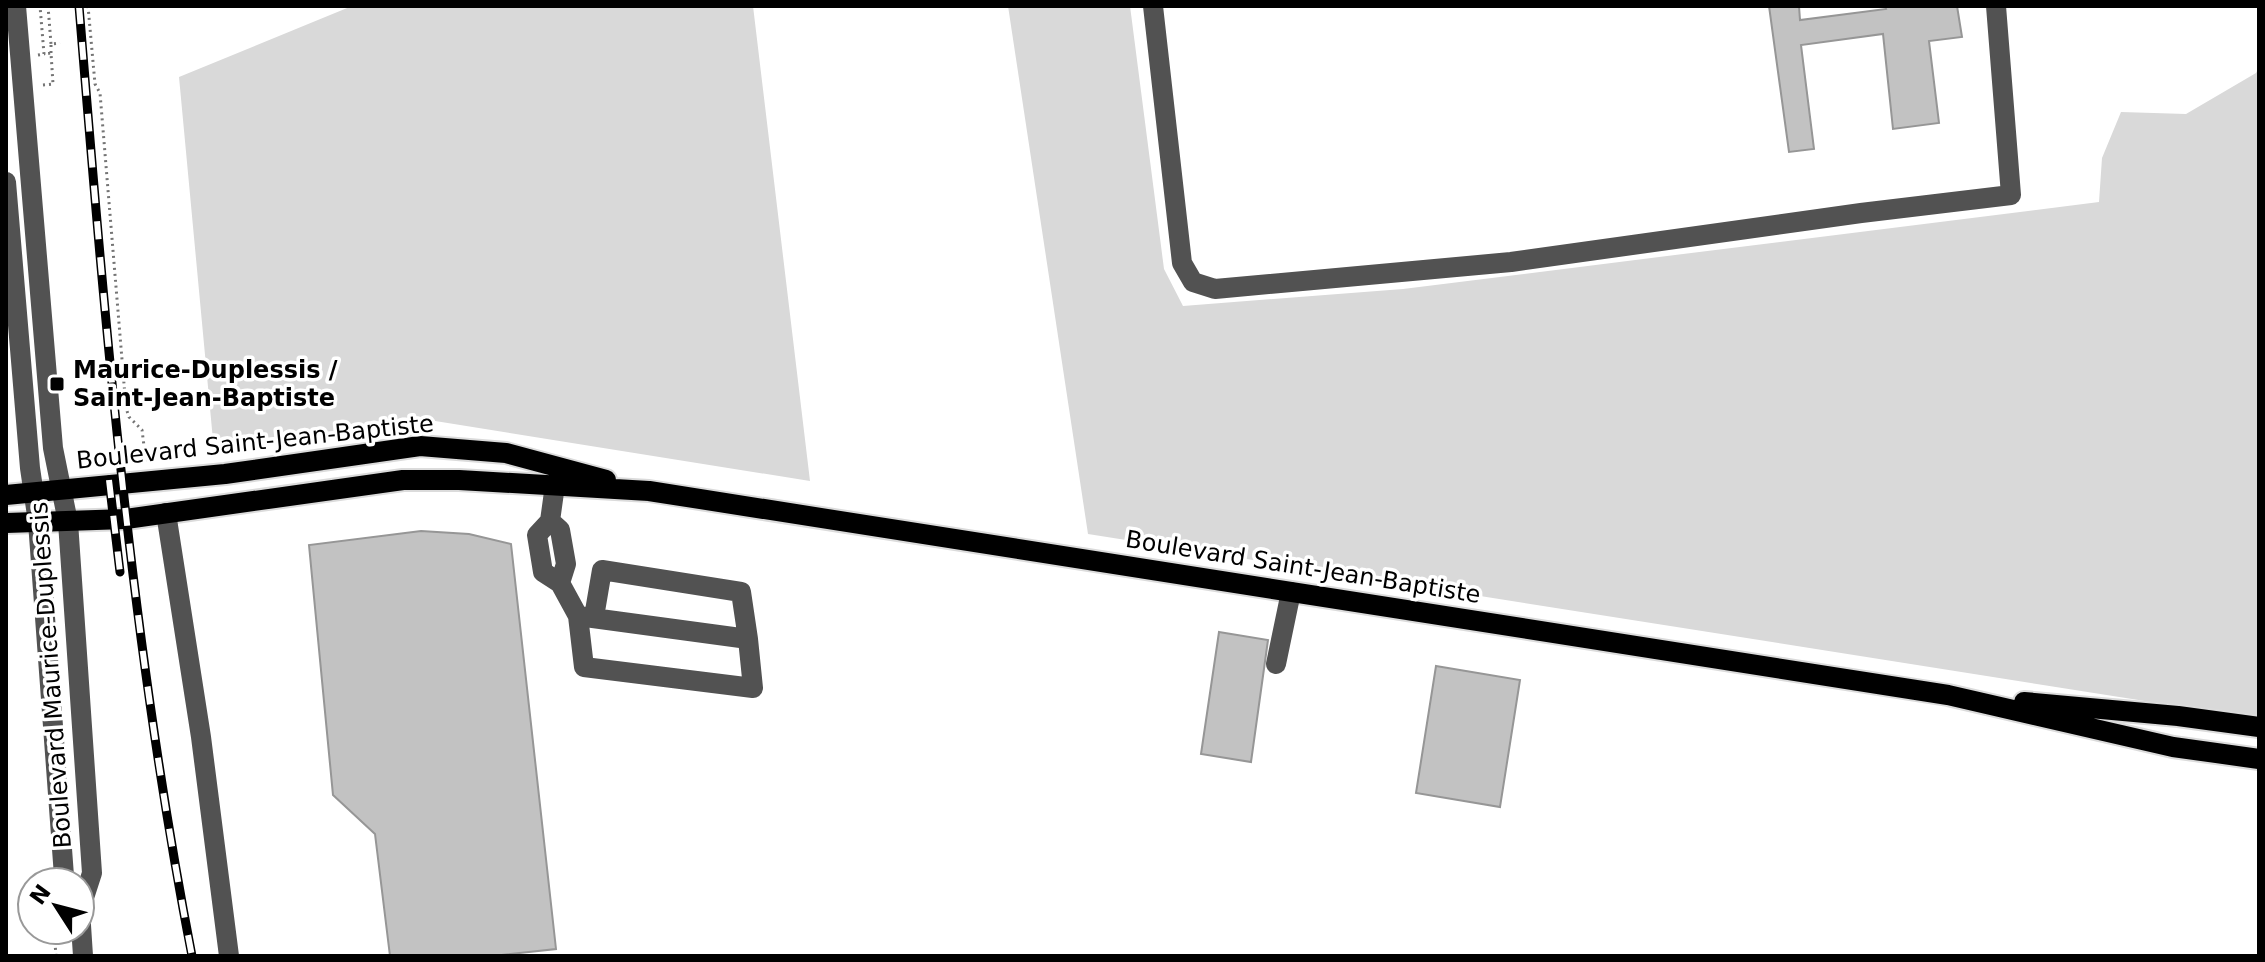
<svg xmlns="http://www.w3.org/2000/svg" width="2265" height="962" font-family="'DejaVu Sans',sans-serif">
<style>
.green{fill:#d9d9d9}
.building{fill:#c2c2c2;stroke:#969696;stroke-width:2}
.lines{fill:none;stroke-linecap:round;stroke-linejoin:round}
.major-casing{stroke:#dbdbdb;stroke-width:24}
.path{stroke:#747474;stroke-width:3;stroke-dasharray:2 4;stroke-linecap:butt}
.minor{stroke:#525252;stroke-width:20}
.major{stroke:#000;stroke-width:20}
.rail-casing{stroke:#000;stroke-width:9}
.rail{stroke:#fff;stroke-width:6;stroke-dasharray:18;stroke-linecap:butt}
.poi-dot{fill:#000;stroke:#fff;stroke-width:3}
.labels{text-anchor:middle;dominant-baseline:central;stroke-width:7;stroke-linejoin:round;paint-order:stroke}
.poi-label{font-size:24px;font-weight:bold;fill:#000;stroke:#fff;text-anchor:start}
.street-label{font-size:24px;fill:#000;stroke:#fff}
</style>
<rect width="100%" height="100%" fill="#fff"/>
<path class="green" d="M352,6h401l57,475 -381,-61 -215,31 -35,-374z
M1008,6h122l34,263 19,37 220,-17 696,-87 3,-44 19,-46 65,2 70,-41 3,-6v652l-1171,-185z"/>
<path class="building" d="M1769,6h30l1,14 86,-11 -1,-3h72l5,31 -33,4 10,82 -46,6 -10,-95 -82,11 13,104 -25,3z
M421,531l48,3 42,10 45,405 -63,7h-103l-15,-122 -42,-39 -24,-250z
M1219,632l49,8 -17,122 -50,-8z
M1436,666l84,14 -20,127 -84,-14z"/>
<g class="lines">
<defs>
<path id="major" d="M6,495l219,-21 195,-28 86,7 100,27
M6,523l120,-4 277,-39h56l190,11 1299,204 225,52 86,12
M2024,702l154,14 81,11"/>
</defs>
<use href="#major" class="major-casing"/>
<path class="path" d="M48,6l3,38
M88,6l7,78 5,9 26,315 3,9 13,13 4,32
M51,53v-9l9,-1
M38,55l6,-1 -4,-48
M43,85l10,-1 -2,-31 -7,1
M54,930l2,26"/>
<path class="minor" d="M16,6l37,442 15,74 24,351 -12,37 3,46
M1153,6l29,257 11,19 22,7 296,-27 350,-49 150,-18 -15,-189
M6,182l24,286 8,54 26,354 3,6
M555,485l-5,36 -13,14 6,37 17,11 18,33 170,23 -7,-47 -139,-22 -8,47
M166,513l35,224 28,219
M550,521l10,9 6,34 -6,19
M578,616l6,51 169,21 -5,-49
M1276,664l15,-72"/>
<use href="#major" class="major"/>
<defs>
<path id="rail" d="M79,6c26,318 52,636 113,950
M109,480l11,92"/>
</defs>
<use href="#rail" class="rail-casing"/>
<use href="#rail" class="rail"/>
</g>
<rect class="poi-dot" x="49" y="376" width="16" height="16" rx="4"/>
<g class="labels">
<g class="poi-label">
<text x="73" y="370">Maurice-Duplessis /<tspan x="73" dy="28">Saint-Jean-Baptiste</tspan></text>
</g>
<g class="street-label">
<text transform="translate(255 442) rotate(-6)">Boulevard Saint-Jean-Baptiste</text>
<text transform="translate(1303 567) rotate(9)">Boulevard Saint-Jean-Baptiste</text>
<text transform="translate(51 675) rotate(-94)">Boulevard Maurice-Duplessis</text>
</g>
</g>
<rect width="2265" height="962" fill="none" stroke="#000000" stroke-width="16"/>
<g transform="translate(56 906) rotate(306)"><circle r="38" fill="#ffffff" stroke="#999999" stroke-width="2"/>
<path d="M0-6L14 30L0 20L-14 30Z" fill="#000000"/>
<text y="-12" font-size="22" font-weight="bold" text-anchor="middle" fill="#000000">N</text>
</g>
</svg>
